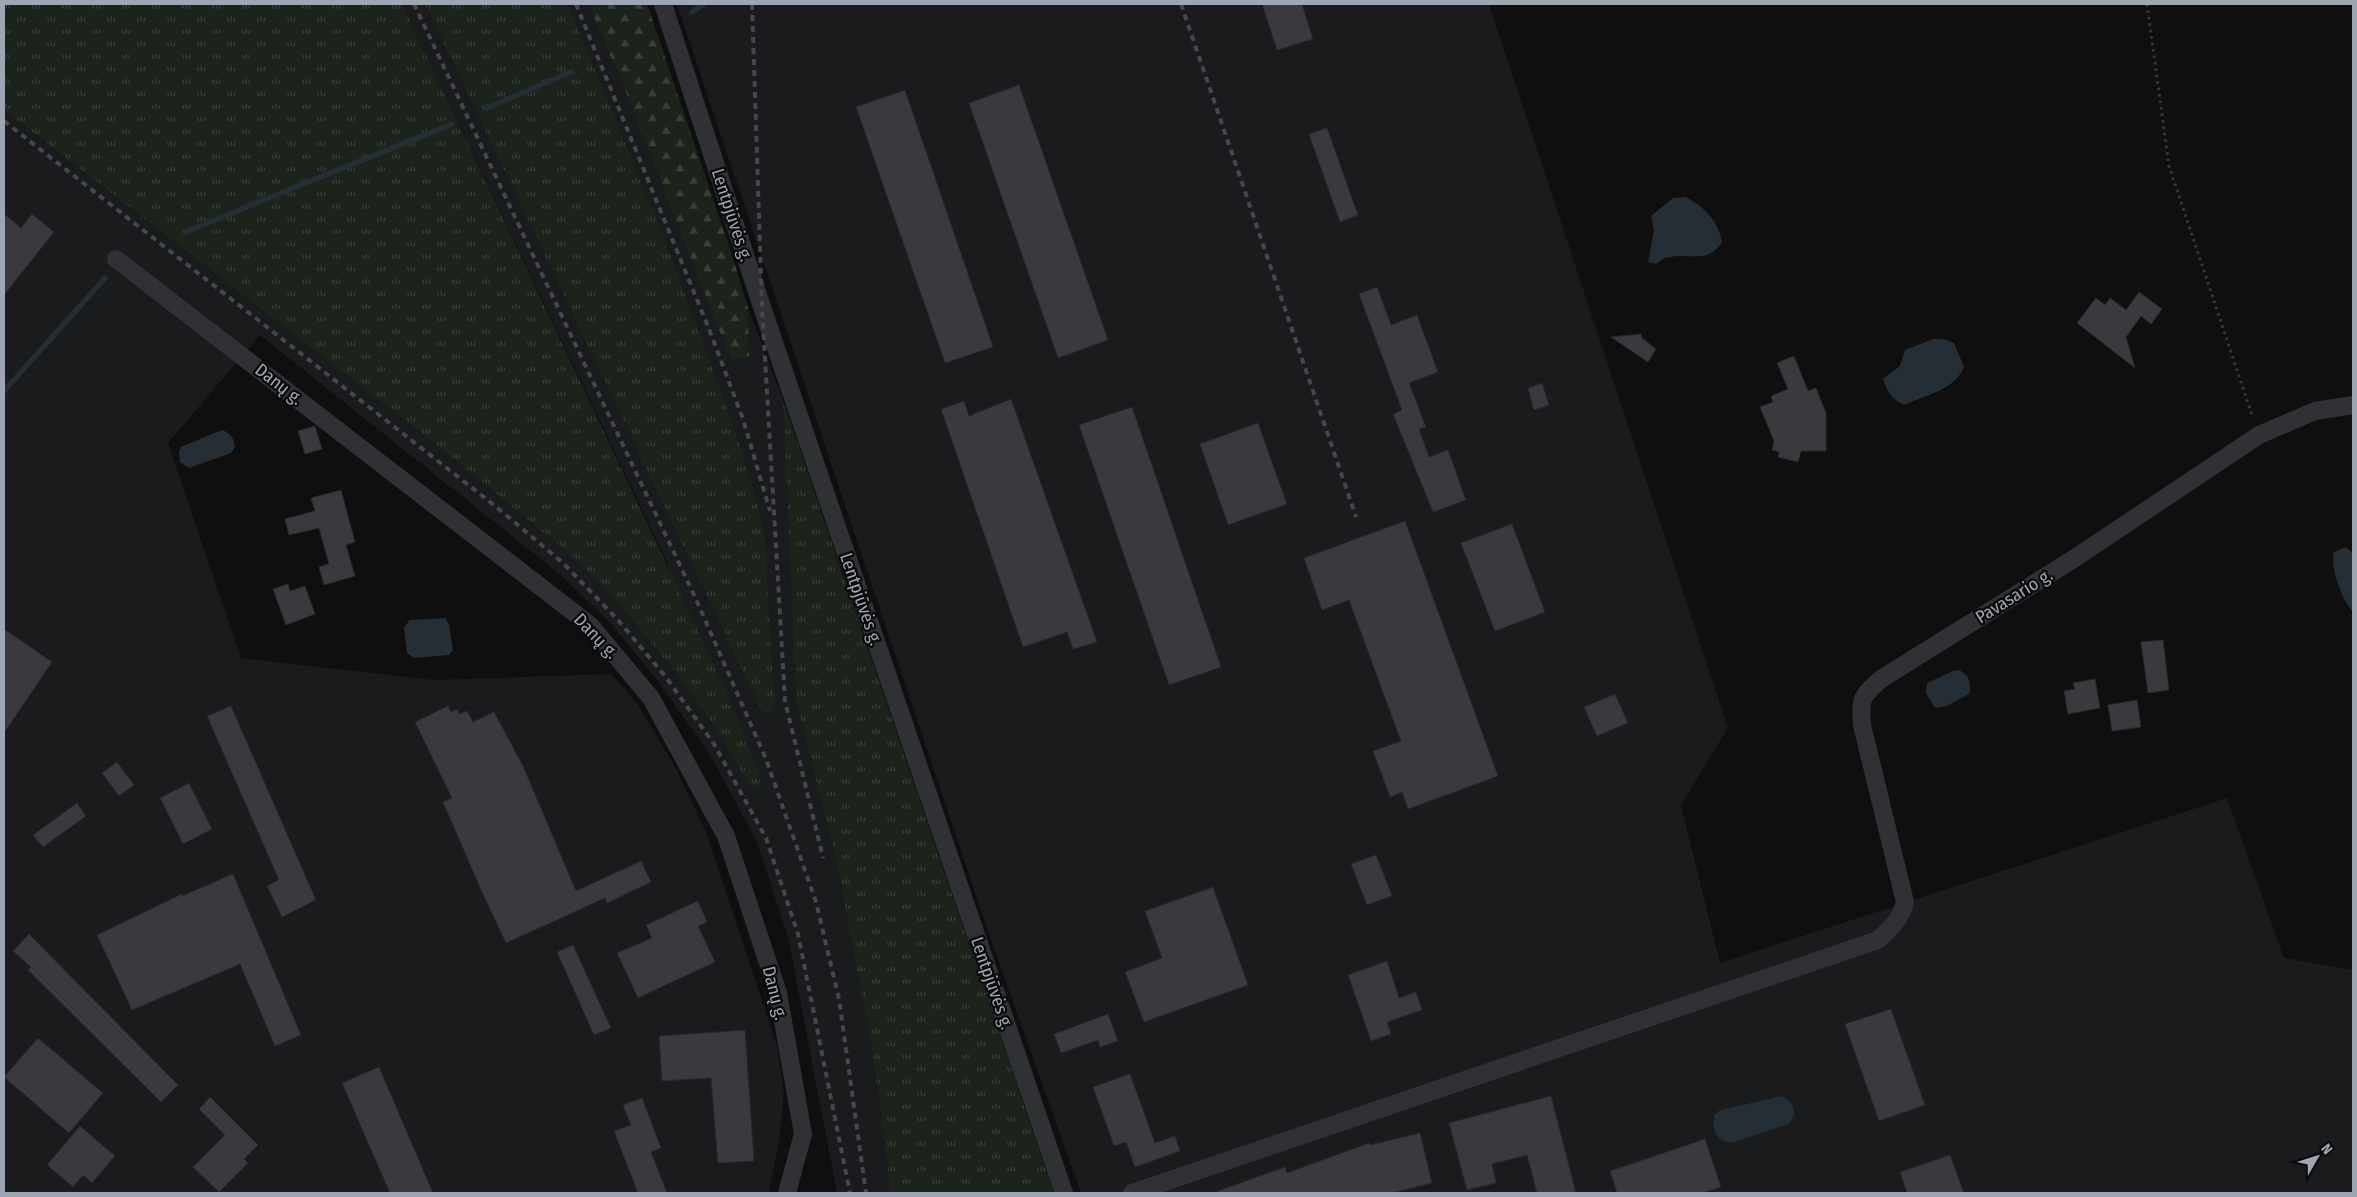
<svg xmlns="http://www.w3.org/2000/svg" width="2357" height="1197" font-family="'Fira Sans Condensed',sans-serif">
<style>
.built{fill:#1a1b1d}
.grass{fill:url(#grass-tufts)}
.forest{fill:url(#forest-firs)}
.water{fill:#242e34}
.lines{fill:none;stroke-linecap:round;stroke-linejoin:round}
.stream{stroke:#242e34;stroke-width:5.5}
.building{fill:#383a3e;stroke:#28292c}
.path{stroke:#35383c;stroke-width:3;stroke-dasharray:2.5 4;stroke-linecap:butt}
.street{stroke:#2f3135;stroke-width:18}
.rail{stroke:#44474d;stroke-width:4;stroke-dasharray:6 5;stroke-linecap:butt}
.labels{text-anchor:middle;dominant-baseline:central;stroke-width:4.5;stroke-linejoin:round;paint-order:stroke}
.street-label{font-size:18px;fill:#9ea6b3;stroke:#0a0a0b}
</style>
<defs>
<pattern id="grass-tufts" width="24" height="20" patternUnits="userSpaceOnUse" patternTransform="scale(1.25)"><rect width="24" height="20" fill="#1b231b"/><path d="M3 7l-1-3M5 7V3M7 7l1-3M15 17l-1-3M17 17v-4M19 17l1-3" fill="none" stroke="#39403a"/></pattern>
<pattern id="forest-firs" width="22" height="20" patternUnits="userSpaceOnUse" patternTransform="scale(1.25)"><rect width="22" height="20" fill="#1b231b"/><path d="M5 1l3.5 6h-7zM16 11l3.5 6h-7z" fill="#39403a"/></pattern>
</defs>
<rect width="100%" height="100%" fill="#0f0f10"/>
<path class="built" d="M402,4h23l338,710 12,-4 -10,-174 -13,-52 -19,-60 -73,-198 -92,-222h20l37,86 124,266 -1,-48 35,92 13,301 40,158 36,189 19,145h-54l-49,-256 -32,-97 -49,-90 -48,-67 -46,-57 -51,-50 -302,-241 -92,108 73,215 192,22 178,-6 27,31 38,64 30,63 71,214 7,48 -4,41 -11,58h-765v-1083l448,347 120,99 51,53 57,69 37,52 -50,-168z
M677,4h812l239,724 -47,77 39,158 507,-165 57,160 69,12v223h-1272l-92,-259z"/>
<path class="grass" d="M4,4h398l322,682 36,90 -1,13 -9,-3 -33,-56 -37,-52 -57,-69 -51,-53 -120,-99 -448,-347z
M425,4h143l92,222 73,198 19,60 13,52 10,174 -12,4z
M783,400l271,793h-163l-19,-145 -36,-189 -40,-158z"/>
<path class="forest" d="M588,4h59l86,254 15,50 1,48 -18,4 -106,-270z"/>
<path class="water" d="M1685,197c18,8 34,25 37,45 -14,22 -31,11 -52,15 -5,0 -10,4 -14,7l-8,-2 6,-32 -3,-14 22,-18z
M1933,339h11l10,4 10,24c-10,24 -38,27 -59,38 -13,-5 -17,-12 -22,-26l17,-13 5,-16z
M222,430c9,3 12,8 13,17l-4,6 -42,15 -9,-6 -1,-10 2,-5z
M2346,547l7,6v59c-11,-12 -23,-44 -19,-60z
M445,618l4,6 4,26 -4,5 -35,3 -7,-5 -3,-26 6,-7z
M1959,670c10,5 13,13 10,24l-22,12 -12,2 -9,-15 1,-10 26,-12z
M1782,1096c8,4 11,9 13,18l-6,10 -58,19c-17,-4 -18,-12 -17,-28l6,-5z"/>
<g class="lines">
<path class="stream" d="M692,12l12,-8
M487,108l84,-36
M185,232l267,-108
M4,391l101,-113"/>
</g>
<path class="building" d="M1262,4h40l11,35 -36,11z
M1019,85l89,255 -50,18 -89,-255z
M905,90l88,257 -48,16 -89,-256z
M1327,128l31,87 -18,7 -31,-88z
M4,214l17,14 11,-14 22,18 -50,63z
M1377,287l14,38 26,-10 21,57 -29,11 17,44 -7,2 10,28 19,-7 18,50 -33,12 -40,-98 9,-4 -43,-116z
M2139,292l23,17 -11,15 -10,-8 -15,21 9,31 -58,-45 19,-25 9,7 5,-7 16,12z
M1641,334l1,4 14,11 -8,13 -37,-25z
M1794,356l14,35 8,-3 10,25v38h-25l-3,11 -20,-5 1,-5 -7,-2 2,-9 -14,-34 13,-5 -2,-6 17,-7 -11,-26z
M1542,383l7,22 -15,5 -6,-22z
M1011,399l86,243 -24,7 -6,-17 -44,15 -82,-238 23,-8 5,15z
M1132,407l89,260 -52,18 -90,-260z
M1258,423l29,81 -59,21 -28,-81z
M315,426l7,23 -17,5 -7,-23z
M341,490l14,52 -9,3 9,31 -31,9 -5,-18 10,-3 -10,-36 -30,7 -4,-16 30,-8 -4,-13z
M1405,521l93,255 -90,33 -6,-17 -12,5 -17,-46 28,-10 -52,-141 -27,10 -18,-52z
M1512,524l33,88 -50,19 -34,-88z
M288,584l2,7 15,-5 10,28 -29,11 -13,-36z
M4,629l48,33 -48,71z
M2163,640l6,50 -21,3 -7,-51z
M2095,679l5,29 -32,6 -4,-23 11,-2 -2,-6z
M1615,694l13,29 -31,13 -13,-29z
M2137,700l4,27 -29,4 -4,-26z
M231,706l85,194 -34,17 -15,-31 12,-6 -72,-164z
M448,706l3,6 6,-3 2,5 8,-3 6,11 21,-10 29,54 53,125 65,-30 10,21 -44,21 -2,-5 -99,45 -24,-51 -39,-90 9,-4 -37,-76z
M117,762l17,23 -15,11 -17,-23z
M189,783l23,46 -29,15 -23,-46z
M77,803l9,13 -43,31 -10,-12z
M1376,855l16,41 -25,9 -16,-41z
M233,874l68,161 -26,11 -35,-82 -108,46 -35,-75 85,-41v2z
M1213,887l35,98 -104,37 -19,-50 37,-14 -17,-47z
M698,901l9,21 -9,4 17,36 -77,36 -21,-45 35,-15 -6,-13z
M29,934l149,151 -17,17 -133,-132 3,-3 -18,-16z
M573,945l38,83 -17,7 -37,-83z
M1387,961l12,37 17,-6 6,18 -35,12 4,12 -20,7 -23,-66z
M1891,1009l34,96 -46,16 -34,-97z
M1108,1014l10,27 -18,6 -2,-7 -37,13 -7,-19z
M745,1030l9,131 -36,2 -7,-85 -49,3 -3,-45z
M38,1038l65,55 -34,40 -65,-56z
M379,1067l54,126h-43l-48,-110z
M1130,1074l25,69 20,-7 5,15 -45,16 -9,-25 -12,4 -21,-59z
M1551,1096l25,97h-39l-10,-38 -35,9 4,19 -29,7 -18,-67z
M210,1097l48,48 -14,14 4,4 -29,29 -26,-25 32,-32 -26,-26z
M642,1098l19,50 -10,4 16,41h-29l-24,-62 17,-6 -8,-20z
M80,1126l35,30 -23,27 -9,-8 -10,12 -26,-22z
M1420,1133l12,50 -41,10h-173v-2l67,-24 2,6 82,-30 1,2z
M1705,1139l16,48 -19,6h-85l-7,-22z
M1950,1155l14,38h-57l-7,-21z"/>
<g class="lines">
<path class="path" d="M2147,4l22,162 84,252"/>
<path class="street" d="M663,4l99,303 302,886
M116,259l474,366 61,73 75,138 52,157 25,141 -16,59
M1132,1193l746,-253c13,-12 23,-21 27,-38l-43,-177c-2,-27 -1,-28 19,-46l194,-121 184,-123 56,-24 38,-6"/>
<path class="rail" d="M414,4l281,593 71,162 50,143 23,97 27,194
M576,4l133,325 34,90 27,92
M752,4l10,303 23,394 38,157
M1181,4l175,513
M4,121l490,384 69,58 55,57 47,56 49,68 52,94 32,96 52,259"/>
</g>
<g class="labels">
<g class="street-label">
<text transform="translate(732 215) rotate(72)">Lentpjūvės g.</text>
<text transform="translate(279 384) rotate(38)">Danų g.</text>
<text transform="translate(2014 596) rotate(-32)">Pavasario g.</text>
<text transform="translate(861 599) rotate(71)">Lentpjūvės g.</text>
<text transform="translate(596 636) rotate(46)">Danų g.</text>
<text transform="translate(992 983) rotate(71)">Lentpjūvės g.</text>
<text transform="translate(775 993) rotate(76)">Danų g.</text>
</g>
</g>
<rect width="2357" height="1197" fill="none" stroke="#9ea6b3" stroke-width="10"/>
<g transform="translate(2317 1157) rotate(51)" stroke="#0a0a0b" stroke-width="4" paint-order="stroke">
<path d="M0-4L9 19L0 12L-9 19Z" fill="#9ea6b3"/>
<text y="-8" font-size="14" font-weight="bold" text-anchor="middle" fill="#9ea6b3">N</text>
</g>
</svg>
